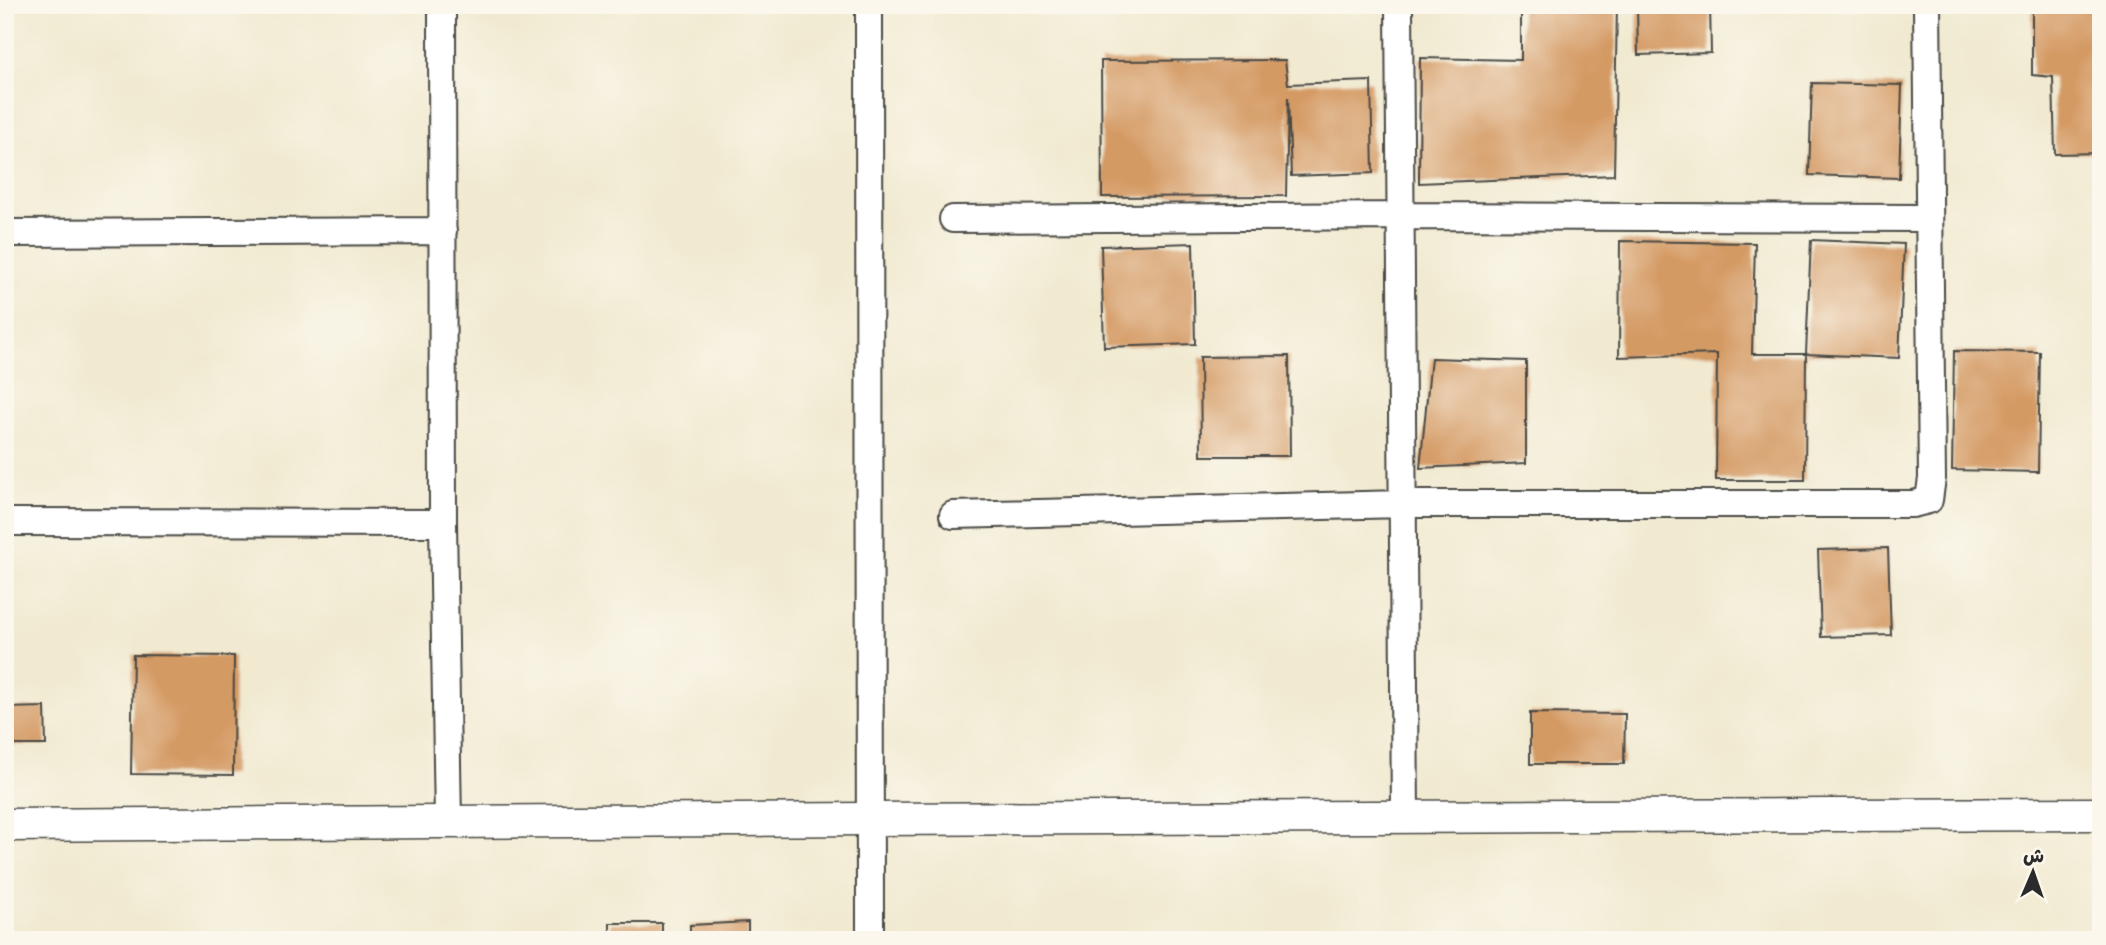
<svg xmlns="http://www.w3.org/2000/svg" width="2106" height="945" font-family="Delius,'Playpen Sans Arabic',sans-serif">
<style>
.building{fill:#d49a64}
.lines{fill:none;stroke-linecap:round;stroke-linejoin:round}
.minor-casing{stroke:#494844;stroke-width:30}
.tertiary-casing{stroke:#494844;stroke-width:35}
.minor{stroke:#fff;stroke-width:26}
.tertiary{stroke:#fff;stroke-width:32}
</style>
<rect width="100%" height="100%" fill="#fbf7ec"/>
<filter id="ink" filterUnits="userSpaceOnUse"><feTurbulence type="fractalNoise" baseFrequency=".0143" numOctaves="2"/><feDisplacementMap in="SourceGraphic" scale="14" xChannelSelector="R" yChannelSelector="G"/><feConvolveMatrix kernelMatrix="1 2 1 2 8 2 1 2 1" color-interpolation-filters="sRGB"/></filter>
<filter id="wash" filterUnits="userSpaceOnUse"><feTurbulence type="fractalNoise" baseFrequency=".00686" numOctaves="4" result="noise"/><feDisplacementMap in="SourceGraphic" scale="28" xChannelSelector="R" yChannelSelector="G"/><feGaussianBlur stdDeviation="1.57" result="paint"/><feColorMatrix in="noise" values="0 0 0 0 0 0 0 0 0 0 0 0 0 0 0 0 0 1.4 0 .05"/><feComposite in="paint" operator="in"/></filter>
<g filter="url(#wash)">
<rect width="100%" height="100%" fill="#f1ead1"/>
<g id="blocks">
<path class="building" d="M1521,5h96l-3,170 -195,8 1,-125 101,2z
M1637,5h73l1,48 -73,2z
M2032,5h69v148l-46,1 -2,-77 -21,-2z
M1285,60l3,24 83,-3 2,92 -82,3 -3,-79 -2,99 -184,1 -1,-136z
M1812,83l90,2 -3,93 -90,-3z
M1811,240l93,4 -5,114 -93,-4z
M1620,241l135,2 -3,111h54l-1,126h-89l1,-126 -98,3z
M1193,243l2,101 -91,3 -3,-101z
M1954,351l86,1 -2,120 -86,-2z
M1289,356l1,100h-89l-1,-99z
M1431,358l95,3v102l-106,5z
M1888,548l3,87 -70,2 -3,-87z
M133,655l101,1 -1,119 -102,-1z
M45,707l1,38h-41v-37z
M1530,713l95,1 -1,50h-94z
M748,922v18h-58v-15z
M610,923h52v17h-52z"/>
</g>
</g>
<g filter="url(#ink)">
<use href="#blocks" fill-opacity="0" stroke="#494844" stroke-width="2"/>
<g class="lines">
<defs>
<path id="minor" d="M869,5l1,935
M1399,5l6,812
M953,219l448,-3 528,2
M5,233l438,-2
M953,515l450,-11h510l16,-4 3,-22 -5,-473
M5,522l438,1 -1,-518
M443,523l5,299"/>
<path id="tertiary" d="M5,825l864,-6 1232,-5"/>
</defs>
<use href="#minor" class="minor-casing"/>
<use href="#tertiary" class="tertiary-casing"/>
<use href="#minor" class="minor"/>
<use href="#tertiary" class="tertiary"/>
</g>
</g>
<rect width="2106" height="945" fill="none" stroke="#fbf7ec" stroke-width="28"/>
<g transform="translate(2033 872) rotate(2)" stroke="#fbf7ec" stroke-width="5" paint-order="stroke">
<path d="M0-5L12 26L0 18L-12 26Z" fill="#2b2b2b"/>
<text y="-10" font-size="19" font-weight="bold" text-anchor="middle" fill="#2b2b2b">ش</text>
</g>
</svg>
